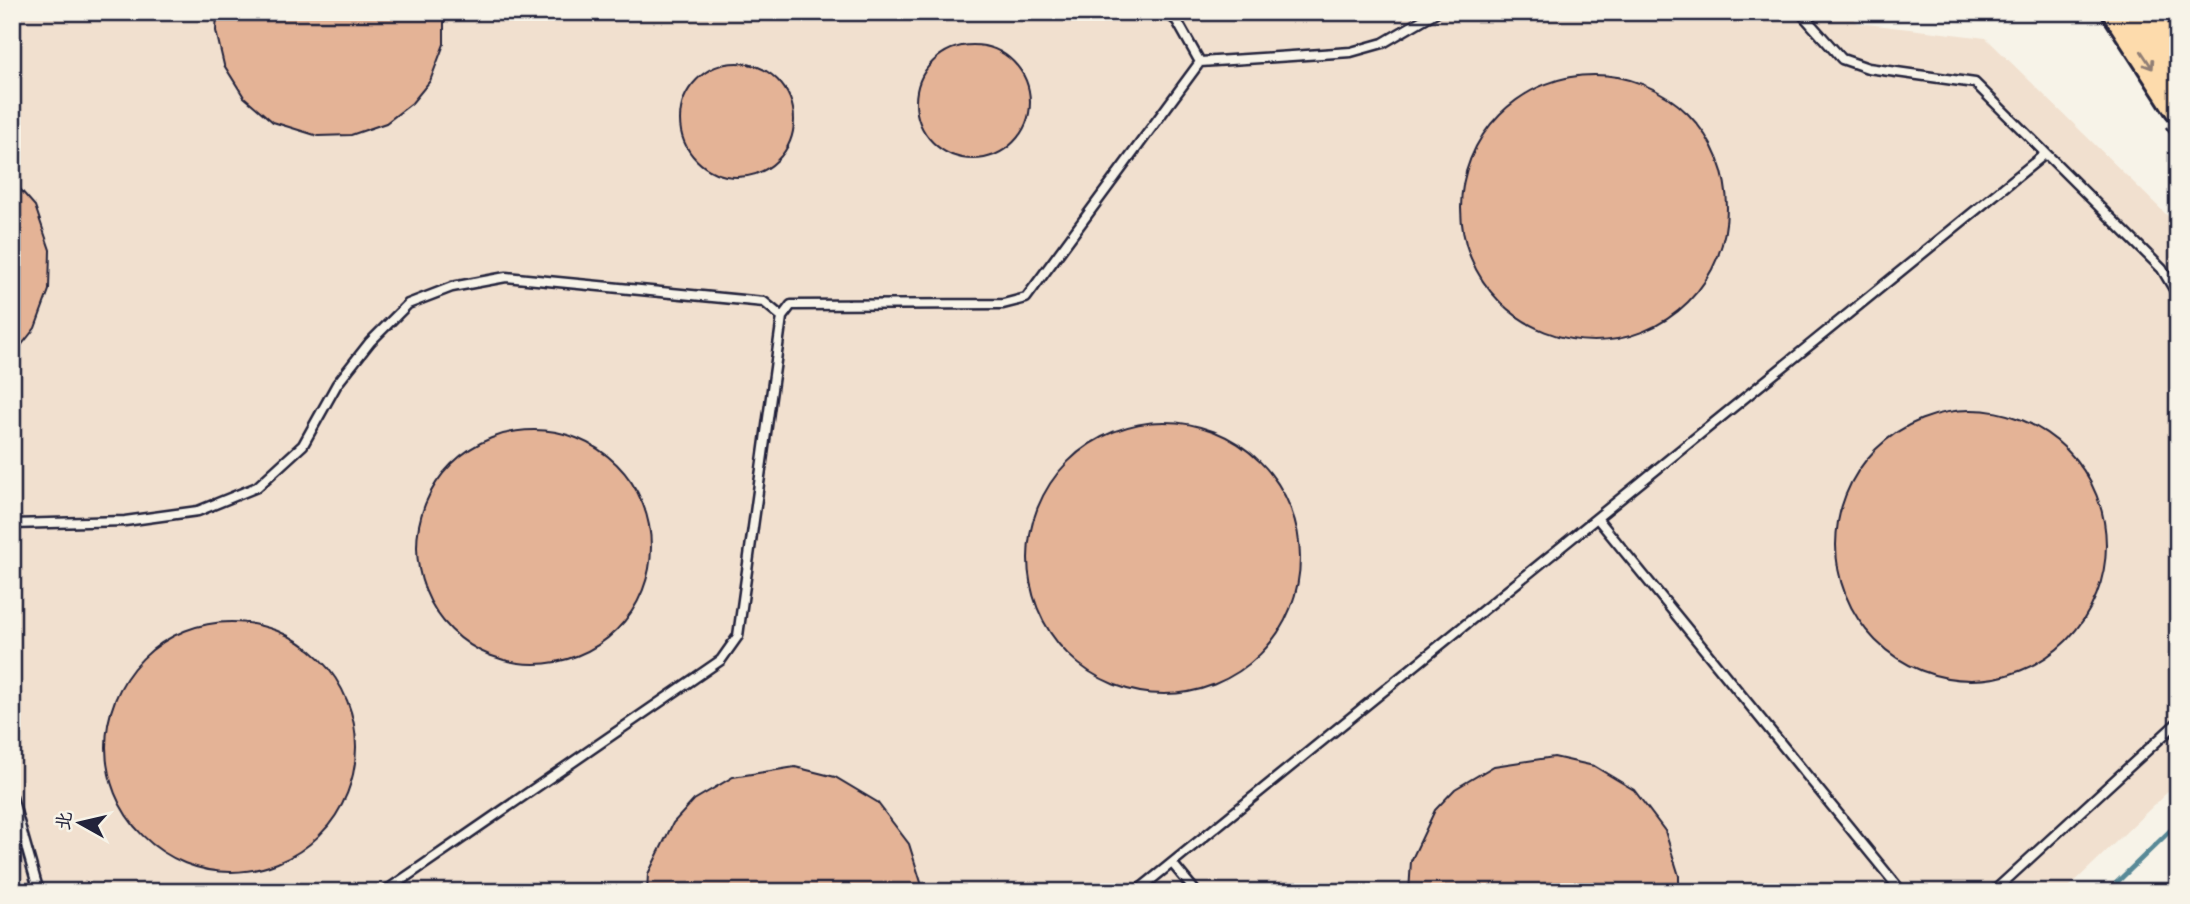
<svg xmlns="http://www.w3.org/2000/svg" width="2190" height="904" font-family="'Gochi Hand','LXGW WenKai TC',sans-serif">
<style>
.built{fill:#f1e0cf}
.lines{fill:none;stroke-linecap:round;stroke-linejoin:round}
.stream{stroke:#588997;stroke-width:5}
.building{fill:#e4b396;stroke:#22223b;stroke-width:2}
.service-casing{stroke:#22223b;stroke-width:13}
.minor-casing{stroke:#22223b;stroke-width:21}
.primary-casing{stroke:#22223b;stroke-width:32}
.path{stroke:#22223b;stroke-width:2.5;stroke-dasharray:7 5;stroke-linecap:butt}
.service{stroke:#f7f3e8;stroke-width:8}
.minor{stroke:#f7f3e8;stroke-width:16}
.primary{stroke:#fddbac;stroke-width:26}
.oneway{stroke:#907e74}
</style>
<rect width="100%" height="100%" fill="#f7f3e8"/>
<filter id="ink" filterUnits="userSpaceOnUse"><feTurbulence type="fractalNoise" baseFrequency=".0143" numOctaves="2"/><feDisplacementMap in="SourceGraphic" scale="14" xChannelSelector="R" yChannelSelector="G"/><feConvolveMatrix kernelMatrix="1 2 1 2 8 2 1 2 1" color-interpolation-filters="sRGB"/></filter>
<g filter="url(#ink)">
<path class="built" d="M12,12h1835l11,11 128,15 192,188v556l-114,110h-2052z"/>
<g class="lines">
<path class="stream" d="M2107,892l71,-69"/>
</g>
<path class="building" d="M217,12h227v32l-14,37 -18,22 -26,20 -35,12 -33,1 -45,-14 -29,-25 -20,-32 -8,-34z
M916 102a57 57 0 1 1 114 0a57 57 0 1 1-114 0Z
M680 120a57 57 0 1 1 114 0a57 57 0 1 1-114 0Z
M1461 208a133 133 0 1 1 266 0a133 133 0 1 1-266 0Z
M12,180l23,26 15,44 -1,40 -14,38 -23,29z
M1836 545a135 135 0 1 1 270 0a135 135 0 1 1-270 0Z
M1028 558a136 136 0 1 1 272 0a136 136 0 1 1-272 0Z
M417 547a117 117 0 1 1 234 0a117 117 0 1 1-234 0Z
M106 747a125 125 0 1 1 250 0a125 125 0 1 1-250 0Z
M1554,757l40,9 40,24 31,41 14,45v16h-270l2,-31 24,-51 20,-21 39,-23z
M795,767l40,10 42,25 32,42 15,48h-277l1,-18 25,-51 21,-23 39,-23z"/>
<g class="lines">
<defs>
<path id="service" d="M1166,12l11,9 23,41
M1800,12l42,47 26,9 107,15 187,186 16,27
M1597,518l305,374
M12,524l113,-3 73,-10 59,-24 46,-42 34,-61 33,-42 38,-38 44,-17 54,-10 258,25 18,15
M12,797l27,95
M1172,863l24,29
M384,892l337,-232 17,-24 44,-319 9,-12 212,-1 23,-6 174,-236 151,-10 32,-9 53,-31
M1136,892l909,-738
M1993,892l185,-170"/>
<path id="minor" d="M2175,892l3,-2"/>
<path id="primary" d="M2116,12l62,96
M2145,12l33,51"/>
</defs>
<use href="#service" class="service-casing"/>
<use href="#minor" class="minor-casing"/>
<use href="#primary" class="primary-casing"/>
<path class="path" d="M2166,127l12,18"/>
<use href="#service" class="service"/>
<use href="#minor" class="minor"/>
<use href="#primary" class="primary"/>
</g>
<defs><path id="oneway-shaft" d="M-6 0H5M1.5-3L5.5 0L1.5 3" fill="none" stroke-width="1.6" stroke-linecap="round" stroke-linejoin="round" transform="scale(1.75)"/></defs>
<use class="oneway" href="#oneway-shaft" transform="translate(2147 60) rotate(57)"/>
</g>
<rect width="2190" height="904" fill="none" stroke="#f7f3e8" stroke-width="42"/>
<rect x="21" y="21" width="2148" height="862" fill="none" stroke="#22223b" stroke-width="2.5" filter="url(#ink)"/>
<g transform="translate(80 823) rotate(278)" stroke="#f7f3e8" stroke-width="5" paint-order="stroke">
<path d="M0-5L12 26L0 18L-12 26Z" fill="#22223b"/>
<text y="-10" font-size="19" font-weight="bold" text-anchor="middle" fill="#22223b">北</text>
</g>
</svg>
